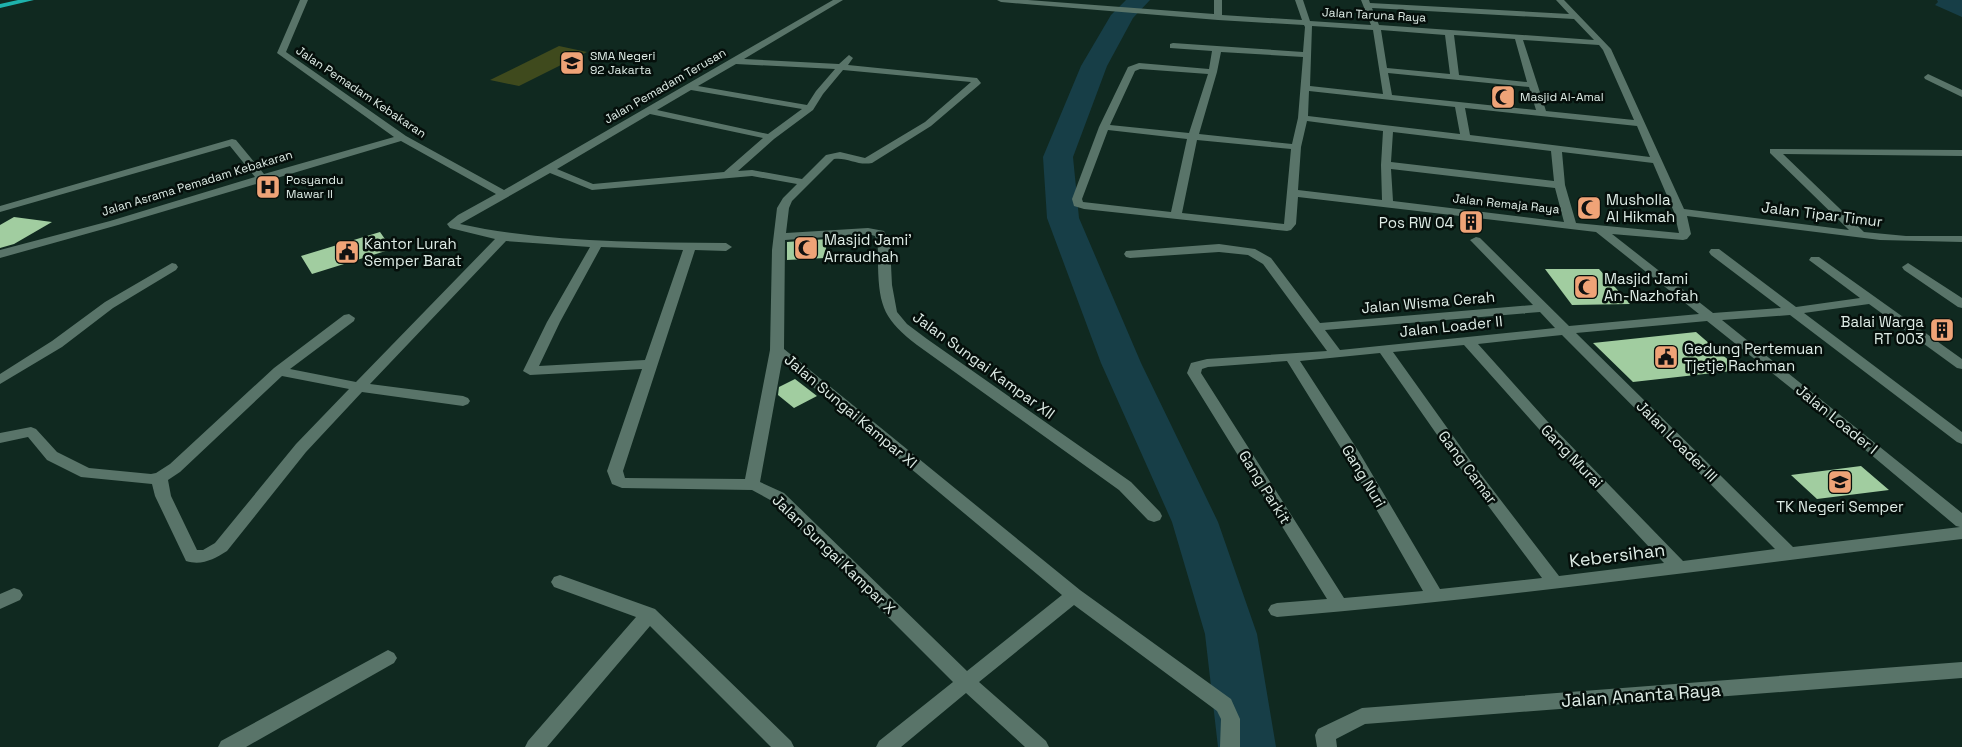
<svg xmlns="http://www.w3.org/2000/svg" width="1962" height="747" font-family="'Space Grotesk',sans-serif">
<style>
.green{fill:#3f4a1d}
.water{fill:#173e47}
.lines{fill:none;stroke-linecap:round;stroke-linejoin:round}
.river{fill:#173e47;fill-rule:evenodd}
.building{fill:#a1cda0}
.minor{fill:#597469;fill-rule:evenodd}
.trunk{fill:#1eb2ac;fill-rule:evenodd}
.labels{text-anchor:middle;dominant-baseline:central;stroke-width:5;stroke-linejoin:round;paint-order:stroke}
.far-street-label{font-size:12px;fill:#deece6;stroke:#050f0b}
.far-poi-label{font-size:12px;fill:#deece6;stroke:#050f0b;text-anchor:start}
.poi-label{font-size:15px;fill:#deece6;stroke:#050f0b;text-anchor:start}
.street-label{font-size:15px;fill:#deece6;stroke:#050f0b}
.near-street-label{font-size:18px;fill:#deece6;stroke:#050f0b}
</style>
<rect width="100%" height="100%" fill="#102920"/>
<path class="green" d="M559,46l28,6 -68,34 -29,-6z"/>
<path class="water" d="M1937,0h25v17l-27,-12 3,-3z"/>
<g class="lines">
<path class="river" d="M1126,0h24l-17,18 -26,48 -34,91 6,61 62,145 77,159 39,112 19,113h-58l-13,-113 -33,-112 -71,-159 -54,-145 -4,-61 38,-91 30,-51z"/>
</g>
<path class="building" d="M14,217l38,5 -38,22 -14,4v-23z
M380,232l12,17 -80,25 -11,-18z
M827,239l-2,19 -38,2v-18z
M1545,269h54l31,35 -58,1z
M1696,332l44,38 -107,12 -40,-39z
M795,379l22,17 -23,12 -16,-13 1,-8z
M1861,466l28,24 -72,9 -26,-24z"/>
<g class="lines">
<path class="minor" d="M300,0h8l-22,52 120,84 98,54 329,-190h10l-99,59 95,5 10,-9 4,3 -5,7 129,13 4,5 -2,2 -48,41 -59,37c-14,3 -25,-6 -38,-4l-42,42 -3,7 -3,25 82,-5 16,3 6,14 2,40 5,27 10,12 20,15 204,143 29,30 2,4 -2,4 -6,2 -6,-2 -29,-30 -202,-145c-32,-25 -38,-37 -39,-79 0,-10 1,-20 -3,-30l-7,-2 -83,6 -1,109 296,241 151,109 9,20v28h-20l1,-28 -4,-8 -143,-106 -95,77 67,59 3,6h-24l-59,-54 -65,54h-25l3,-6 74,-59 -181,-181 -20,-11 -130,-2 -10,-4 -5,-13 35,-102 -112,6 -7,-4 24,-49 43,-75 -84,-6 -136,143 93,12 5,2 2,3 -2,3 -5,2 -101,-14 -56,60 -79,99c-13,8 -25,15 -41,10l-31,-65 -3,-12 -71,-7 -34,-17 -19,-23 -28,6v-10l31,-6 5,2 21,23 32,16 62,6 5,-1 14,-9 104,-96 70,-53 5,-1 6,4 -1,3 -64,48 66,13 139,-143 -45,-11 -3,-4 11,-9 38,-21 -95,-53 -283,84 -118,33v-8l110,-29 145,-44 -25,-31 -230,66v-6l232,-67 4,1 28,34 130,-37 -117,-84zM736,64l99,5 -19,22 -9,14 -109,-19zM843,70l128,12 -46,40 -60,36 -25,-6 -14,3 -24,24 -50,-9 -14,1 36,-32 39,-29 10,-16zM691,90l111,19 -34,25 -111,-24zM650,114l113,24 -39,34 -131,12 -36,-15zM550,173l42,17 160,-14 45,8 -14,14 -6,10 -5,42 -2,100 -25,129 -120,-1 -2,-7 72,-221 31,1 6,-4 -6,-4c-89,-1 -179,0 -266,-19zM601,247l82,3 -38,110 -106,6 21,-44zM782,361l280,234 -95,76 -183,-178 -24,-11zM282,376l67,13 -53,55 -81,99 -12,7h-6l-26,-54 -3,-16 12,-8z
M997,0h31l186,14v-14h8v15l80,5 -7,-20h8l7,21 61,4 -10,-25h8l1,3 199,11 -13,-14h8l47,49 73,160 165,21 -79,-77v-4l192,1v6l-179,-2 81,78 42,4h56v6l-82,-2 -193,-24 4,18 -4,5 -4,1 -71,-6 101,79 68,-5 -70,-53 -2,-3 2,-3h8l77,58 64,-9 -51,-38 2,-3h8l143,102v10l-5,-1 -88,-64 -65,9 158,119v12l-5,-2 -167,-127 -68,5 240,193v26c-228,27 -456,59 -685,78l-6,-2 -3,-5 3,-5 6,-2 50,-4 -140,-226 4,-10 16,-4 120,-8 -64,-87 -15,-9 -29,-3 -89,6 -4,-1 -2,-3 2,-3 93,-7 36,5 16,9 49,65 213,-18 -61,-63 -2,-2 6,-3 4,1 89,88 130,-12 -103,-82 -298,-35 -2,27 -5,6 -4,1 -203,-22 -10,-3 -2,-7 27,-72 29,-60 11,-4 70,6 3,-18 -42,-3v-4l3,-1 130,9 2,-25 -1,-2 -86,-5 -217,-18zM1372,8l202,11 20,21 -215,-15zM1312,26l61,4 10,64 -73,-8zM1381,30l64,5 5,39 -63,-6zM1454,35l61,4 12,43 -68,-7zM1523,40l76,5 4,5 31,70 -88,-9zM1221,52l82,5 -5,61 -6,26 -93,-10 18,-62zM1140,69l68,5 -19,59 -79,-8 25,-54zM1388,73l141,14 7,23 -144,-15zM1309,91l146,16 5,27 -152,-18zM1465,108l172,18 13,31 -180,-22zM1307,121l76,10 -2,34 1,35 -84,-10 3,-43zM1108,130l79,9 -16,73 -88,-10 -1,-3zM1393,132l158,19 3,30 -163,-19zM1197,140l94,9 -7,75 -102,-11zM1562,152l91,11 21,49 5,21 -103,-10 -11,-38zM1391,169l164,19 9,34 -171,-21zM1540,312l15,16 -215,22 -15,-20zM1707,321l94,75 155,130 4,1 -167,20 -217,-214zM1562,335l213,214 -92,12 -135,-139 -70,-78zM1464,345l74,83 126,135 -105,13 -86,-112 -80,-112zM1380,353l83,119 79,106 -102,11 -81,-137 -59,-91zM1287,361l57,92 79,138 -79,7 -143,-225 1,-4 6,-2z
M1928,74l34,16v7l-37,-18 -1,-2z
M172,263l4,1 2,3 -2,3 -63,38 -51,39 -62,37v-10l52,-33 53,-39z
M1908,263l54,35v10l-4,-1 -54,-37 -2,-3z
M560,575l95,34 136,132 3,6h-23l-121,-121 -103,121h-22l3,-6 108,-124 -82,-30 -3,-5 3,-5z
M14,588l6,2 3,5 -3,5 -20,9v-15z
M388,650l6,3 3,5 -3,5 -148,84h-28l3,-6z
M1962,662v16l-597,46 -29,15 1,8h-20l-2,-12 3,-6 44,-21z"/>
<path class="trunk" d="M18,0h16l-34,8v-4z"/>
</g>
<defs>
<symbol id="school-square" viewBox="-11 -11 22 22"><rect x="-9" y="-9" width="18" height="18" rx="4" fill="#efa377" stroke="#050f0b"/><path d="M0-5L7-2L0 1L-7-2ZM-4 1L0 2.5L4 1V4Q0 6-4 4Z" fill="#111"/></symbol>
<symbol id="mosque-square" viewBox="-11 -11 22 22"><rect x="-9" y="-9" width="18" height="18" rx="4" fill="#efa377" stroke="#050f0b"/><path d="M3.5-4.9A6 6 0 1 0 3.5 4.9A5 5 0 1 1 3.5-4.9Z" fill="#111"/></symbol>
<symbol id="hospital-square" viewBox="-11 -11 22 22"><rect x="-9" y="-9" width="18" height="18" rx="4" fill="#efa377" stroke="#050f0b"/><path d="M-5-5h3v3.5h4V-5h3V5h-3V1.5h-4V5h-3Z" fill="#111"/></symbol>
<symbol id="building-square" viewBox="-11 -11 22 22"><rect x="-9" y="-9" width="18" height="18" rx="4" fill="#efa377" stroke="#050f0b"/><path d="M-4-6H4V6H1V3H-1V6H-4ZM-2.5-4.3h1.7v1.8h-1.7ZM.8-4.3h1.7v1.8H.8ZM-2.5-1h1.7V.8h-1.7ZM.8-1h1.7V.8H.8Z" fill="#111"/></symbol>
<symbol id="civic-square" viewBox="-11 -11 22 22"><rect x="-9" y="-9" width="18" height="18" rx="4" fill="#efa377" stroke="#050f0b"/><path d="M-.6-6.5H3V-4.5H.6V-3L4-1V1h2V6H-6V1h2V-1L-.6-3ZM-1.2 2.5V6h2.4V2.5Z" fill="#111"/></symbol>
</defs>
<g fill-rule="evenodd">
<use href="#school-square" x="558" y="49" width="28" height="28"/>
<use href="#mosque-square" x="1489" y="83" width="28" height="28"/>
<use href="#hospital-square" x="254" y="173" width="28" height="28"/>
<use href="#mosque-square" x="1575" y="194" width="28" height="28"/>
<use href="#building-square" x="1457" y="208" width="28" height="28"/>
<use href="#mosque-square" x="792" y="234" width="28" height="28"/>
<use href="#civic-square" x="333" y="238" width="28" height="28"/>
<use href="#mosque-square" x="1572" y="273" width="28" height="28"/>
<use href="#building-square" x="1928" y="316" width="28" height="28"/>
<use href="#civic-square" x="1652" y="343" width="28" height="28"/>
<use href="#school-square" x="1826" y="468" width="28" height="28"/>
</g>
<g class="labels">
<g class="far-street-label">
<text transform="translate(1374 15) rotate(3)">Jalan Taruna Raya</text>
<text transform="translate(665 86) rotate(-30)">Jalan Pemadam Terusan</text>
<text transform="translate(361 92) rotate(34)">Jalan Pemadam Kebakaran</text>
<text transform="translate(197 183) rotate(-17)">Jalan Asrama Pemadam Kebakaran</text>
<text transform="translate(1506 204) rotate(6)">Jalan Remaja Raya</text>
</g>
<g class="far-poi-label">
<text x="590" y="56">SMA Negeri<tspan x="590" dy="14">92 Jakarta</tspan></text>
<text x="1520" y="97">Masjid Al-Amal</text>
<text x="286" y="180">Posyandu<tspan x="286" dy="14">Mawar II</tspan></text>
</g>
<g class="poi-label">
<text x="1606" y="199">Musholla<tspan x="1606" dy="17">Al Hikmah</tspan></text>
<text x="1454" y="222" text-anchor="end">Pos RW 04</text>
<text x="824" y="239">Masjid Jami'<tspan x="824" dy="17">Arraudhah</tspan></text>
<text x="364" y="243">Kantor Lurah<tspan x="364" dy="17">Semper Barat</tspan></text>
<text x="1604" y="278">Masjid Jami<tspan x="1604" dy="17">An-Nazhofah</tspan></text>
<text x="1924" y="321" text-anchor="end">Balai Warga<tspan x="1924" dy="17">RT 003</tspan></text>
<text x="1684" y="348">Gedung Pertemuan<tspan x="1684" dy="17">Tjetje Rachman</tspan></text>
<text x="1840" y="506" text-anchor="middle">TK Negeri Semper</text>
</g>
<g class="street-label">
<text transform="translate(1822 214) rotate(7)">Jalan Tipar Timur</text>
<text transform="translate(1428 302) rotate(-5)">Jalan Wisma Cerah</text>
<text transform="translate(1451 326) rotate(-6)">Jalan Loader II</text>
<text transform="translate(984 365) rotate(36)">Jalan Sungai Kampar XII</text>
<text transform="translate(851 411) rotate(40)">Jalan Sungai Kampar XI</text>
<text transform="translate(1837 419) rotate(39)">Jalan Loader I</text>
<text transform="translate(1677 441) rotate(45)">Jalan Loader III</text>
<text transform="translate(1572 456) rotate(46)">Gang Murai</text>
<text transform="translate(1468 467) rotate(53)">Gang Camar</text>
<text transform="translate(1364 476) rotate(59)">Gang Nuri</text>
<text transform="translate(1265 487) rotate(58)">Gang Parkit</text>
<text transform="translate(834 554) rotate(44)">Jalan Sungai Kampar X</text>
</g>
<g class="near-street-label">
<text transform="translate(1617 555) rotate(-7)">Kebersihan</text>
<text transform="translate(1641 695) rotate(-4)">Jalan Ananta Raya</text>
</g>
</g>
</svg>
